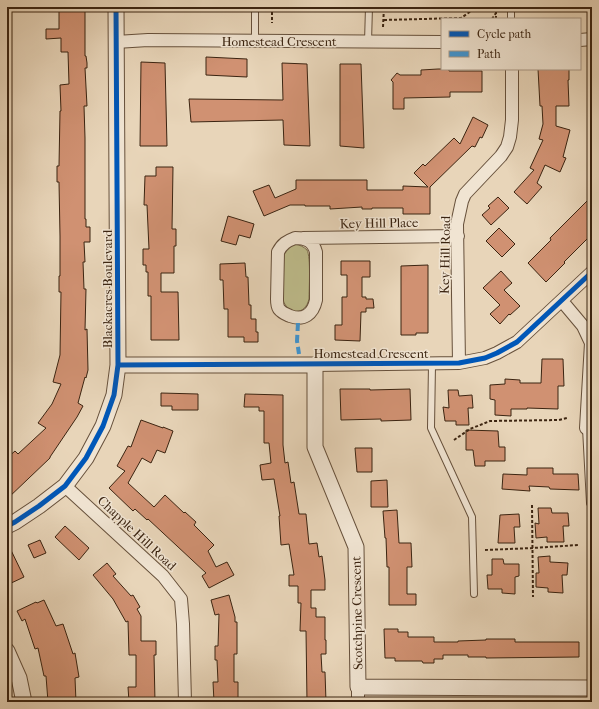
<svg xmlns="http://www.w3.org/2000/svg" width="599" height="709" font-family="'IM FELL French Canon',serif">
<style>
.green{fill:#bdbb8a;stroke:#7c704e}
.building{fill:#d09172;stroke:#3b2411}
.lines{fill:none;stroke-linecap:round;stroke-linejoin:round}
.service-casing{stroke:#66503b;stroke-width:8}
.minor-casing{stroke:#66503b;stroke-width:14}
.tertiary-casing{stroke:#66503b;stroke-width:17}
.path{stroke:#3b2411;stroke-width:2;stroke-dasharray:3 2;stroke-linecap:butt}
.service{stroke:#f0e4d2;stroke-width:6}
.minor{stroke:#f0e4d2;stroke-width:12}
.tertiary{stroke:#f0e4d2;stroke-width:15}
.quiet{stroke:#3e95d3;stroke-width:4;stroke-dasharray:8 4;stroke-linecap:butt}
.cycleway-casing{stroke:#f0e4d2;stroke-width:8}
.cycleway{stroke:#0057b8;stroke-width:5}
.labels{text-anchor:middle;dominant-baseline:central;stroke-width:3;stroke-linejoin:round;paint-order:stroke}
.street-label{font-size:13px;fill:#3b2411;stroke:#f0e4d2}
</style>
<rect width="100%" height="100%" fill="#e8d5b9"/>
<filter id="stains"><feTurbulence type="fractalNoise" baseFrequency=".005" numOctaves="4"/><feColorMatrix values="0 0 0 0 .2 0 0 0 0 .09 0 0 0 0 .02 0 0 0 .5 -.17"/></filter>
<radialGradient id="worn" r=".72"><stop offset=".6" stop-color="#630" stop-opacity="0"/><stop offset="1" stop-color="#630" stop-opacity=".3"/></radialGradient>
<path class="green" d="M295,244c5,1 9,3 12,6 4,7 2,40 2,49 -4,17 -21,16 -26,1v-45c3,-7 6,-8 12,-11z"/>
<path class="building" d="M59,7h26v49h1l1,7v5h-2l2,38h-3l1,32v81h1v8h4v15h-6l1,20h-2l1,27h2l-1,41 2,-1 1,41 -2,8 -1,-1 -7,26 5,3 -6,11 -27,40v1l-43,41v-41l8,-7 3,3 28,-26 -8,-5 14,-19 9,-20 -8,-2 7,-27 1,-63h-2v-16h1v-40l-1,-54h-2v-16h2l1,-55h1l-1,-26 9,-1 -1,-32h-7v-14l-15,1v-10h13z
M206,57l41,2v18l-41,-2z
M141,62l24,1 2,83h-27z
M282,63l25,1 3,82 -26,-1 -1,-25 -92,2 -2,-23 94,1z
M340,64h21l3,84 -24,-2z
M438,69h11v2h33v21h-32v5l-46,1v11h-11v-27l-2,-2 6,-7 3,2h21v-5z
M538,69h31v11h-1l1,26h-13v20l14,4 -7,27 3,1 -6,14 -15,-7 -8,18 5,4 -15,17 -13,-12 20,-22 -4,-2 13,-28 -4,-1 4,-15 -1,-18h-2z
M473,117l15,8 -6,13 -2,-1 -5,10 -3,-1 -42,41v27h-27v-6h-31v1h-10v-2l-32,2v-3h-25v-1h-15l-26,11 -11,-25 16,-6 6,13 21,-9v-9h71v10h36v-4l25,1 -14,-14 9,-9 2,2 29,-28 6,6z
M156,167h17l-1,62h4v17h-2v27h-13v19h17l1,48h-28v-44h-3v-24h-2v-7h-3v-16h6l-2,-44h-3l1,-29h11z
M592,196v38l-28,28 1,1 -19,19 -18,-19 23,-23 -1,-2z
M498,197l11,11 -18,17 -9,-10 8,-7 -2,-2z
M228,216l26,8 -4,14 -11,-3 -3,10 -15,-4z
M499,228l16,16 -13,13 -16,-16z
M341,261h29v16h-8v20h4v2h7l1,9h-8v4h-5l-1,29 -25,-1v-15h7v-28h5v-22h-6z
M245,263l1,14h2l1,28h2v14h5v13h2v10h-14v-5h-16v-28h-4l-1,-29h-3v-16z
M428,265v68h-12v2h-15v-69z
M501,271l11,12 -8,7 16,16 -10,9 -1,-1 -9,10 -10,-10 10,-9 -17,-17z
M542,359h21l1,27h-6v23l-31,-1v1h-16v7l-16,-1v-15l-5,-1v-14l15,-1v-5l15,1v3h21z
M340,389h30v1l40,-1 1,31 -30,1v-2l-40,1z
M448,390h10l1,6 13,-1 1,13h-5l1,17h-13v-4h-11l-2,-14 6,1z
M161,393l37,1v16h-26v-4h-11z
M245,394l38,1v50l2,18 3,-1 3,21 3,-1 5,32h7l3,30 8,-1 2,14 3,-1 3,24v10h-14v18h5v9h9v23h1v14h-5l1,18h3l1,30h-19l-1,-71h-6l1,-28h-3v-17h-9v-11h5l-5,-31 -8,1 -2,-29h1l-6,-37 -12,1 -2,-15 11,-2 -2,-20h-5v-32h-5v-4h-15z
M141,420l22,8v-1l10,4 -8,22 -8,-3 -6,13 -9,-5 -14,25 26,24 11,-12 19,18 1,-1 11,10 -2,3 20,20 -6,6 8,16 11,-5 7,13 -25,13 -7,-12 4,-3 -58,-54 -1,1 -12,-11 -2,2 -24,-23 16,-17 -8,-5 11,-20 3,1z
M466,430l32,1 1,16h6v14h-20v5h-10l-2,-16h-7z
M355,448h17v24h-15z
M527,468h26v6h25l1,16 -29,-1 -1,-2 -20,-1 1,5 -28,-2 1,-15 24,1z
M387,480l1,27h-17v-26z
M538,508h13l1,5h16l1,13h-6l1,16h-17v-5l-11,1 -1,-15 4,1z
M397,510l2,33h12l1,24h-5v27h9v11h-27v-38h-2l-1,-29h-1l-2,-27z
M519,514l1,13h-6l1,16h-17l2,-28z
M65,526l24,22 -10,12 -24,-23z
M40,540l6,13 -12,5 -6,-13z
M7,542l17,35 -17,8z
M550,556v6l18,1 -1,12h-5l1,18 -15,-1v-4l-12,-1v-14h3l-1,-16z
M492,559h11l1,5h15v12l-4,1v17l-13,-1v-4h-14l-1,-14h5z
M107,563l9,11 -3,2 18,20 2,-1 7,12 -3,2 4,7v25h15v14h-2l1,47h-26l-1,-15h8v-32h-7l-1,-34 -2,1 -13,-23 -20,-24z
M229,595l6,22v5h2v32h-3v28h4v20h-24l-1,-20h5l-1,-22h-2v-14h3l1,-32 -4,1 -4,-15z
M44,600l12,26 7,-2 10,30 2,-1 4,24 -4,1 1,24h-15v-1l-13,1 -2,-26h-2l-6,-28 -3,1 -10,-30 -3,2 -5,-10 19,-9 1,1z
M384,629h14v3h10v5h26v5h24v-1l28,-1v-1h29v3h64v15l-93,1v-1h-18v-2h-25v4h-9v4h-11l-1,-2h-27v-3h-10z"/>
<g class="lines">
<defs>
<path id="service" d="M255,7v34
M511,19v-12
M368,42l1,-35
M432,364l-1,64 41,89 2,77
M586,428l4,75"/>
<path id="minor" d="M580,40l12,-1
M116,42l32,-2 294,2
M295,238c11,0 18,3 21,14v48c-3,14 -12,21 -26,16 -4,-2 -8,-3 -11,-7 -2,-3 -2,-6 -2,-10l1,-47c4,-8 9,-11 17,-14z
M303,238l155,-2
M562,301l21,25 8,17 -5,85
M459,363l-2,-139 5,-23 3,-7 36,-38 6,-9 3,-10 2,-17v-51
M315,365l144,-2 26,-5 12,-5 20,-11 75,-70
M65,486l98,90 18,23 2,25 2,78
M358,687v15"/>
<path id="tertiary" d="M118,365h197v82l41,100 2,140 234,1
M7,526l8,-4 24,-16 26,-20 21,-28 17,-32 11,-31 4,-30 -2,-358
M7,651l12,27 5,24"/>
</defs>
<use href="#service" class="service-casing"/>
<use href="#minor" class="minor-casing"/>
<use href="#tertiary" class="tertiary-casing"/>
<path class="path" d="M272,7v16
M492,19l4,-6
M496,19v-12
M384,20l77,-2 16,-11
M383,27l1,-20
M454,440l16,-11 20,-8 69,-1 8,-2
M532,505l1,92
M485,550l48,-2 45,-3
M369,702h22"/>
<use href="#service" class="service"/>
<use href="#minor" class="minor"/>
<use href="#tertiary" class="tertiary"/>
<path class="quiet" d="M298,323l-1,18 2,13"/>
<defs>
<path id="cycleway" d="M118,365l341,-2 26,-5 12,-5 20,-11 75,-70
M7,526l8,-4 24,-16 26,-20 21,-28 17,-32 11,-31 4,-30 -2,-358"/>
</defs>
<use href="#cycleway" class="cycleway-casing"/>
<use href="#cycleway" class="cycleway"/>
</g>
<g class="labels">
<g class="street-label">
<text x="279" y="41">Homestead Crescent</text>
<text transform="translate(379 223) rotate(-1)">Key Hill Place</text>
<text transform="translate(445 255) rotate(-89)">Key Hill Road</text>
<text transform="translate(107 289) rotate(-90)">Blackacres Boulevard</text>
<text x="371" y="353">Homestead Crescent</text>
<text transform="translate(137 533) rotate(43)">Chapple Hill Road</text>
<text transform="translate(357 613) rotate(-91)">Scotchpine Crescent</text>
</g>
</g>
<rect width="599" height="709" fill="none" stroke="#e8d5b9" stroke-width="24"/>
<rect x="8" y="8" width="583" height="693" fill="none" stroke="#3b2411" stroke-width="2"/>
<rect x="12" y="12" width="575" height="685" fill="none" stroke="#3b2411"/>
<rect x="441" y="18" width="140" height="52" fill="#f0e4d2" stroke="#a89785"/>
<rect x="449" y="31" width="20" height="6" fill="#0057b8" stroke="#a89785"/>
<text x="477" y="38" font-size="12" fill="#3b2411">Cycle path</text>
<rect x="449" y="51" width="20" height="6" fill="#3e95d3" stroke="#a89785"/>
<text x="477" y="58" font-size="12" fill="#3b2411">Path</text>
<rect width="100%" height="100%" filter="url(#stains)"/>
<rect width="100%" height="100%" fill="url(#worn)"/>
</svg>
